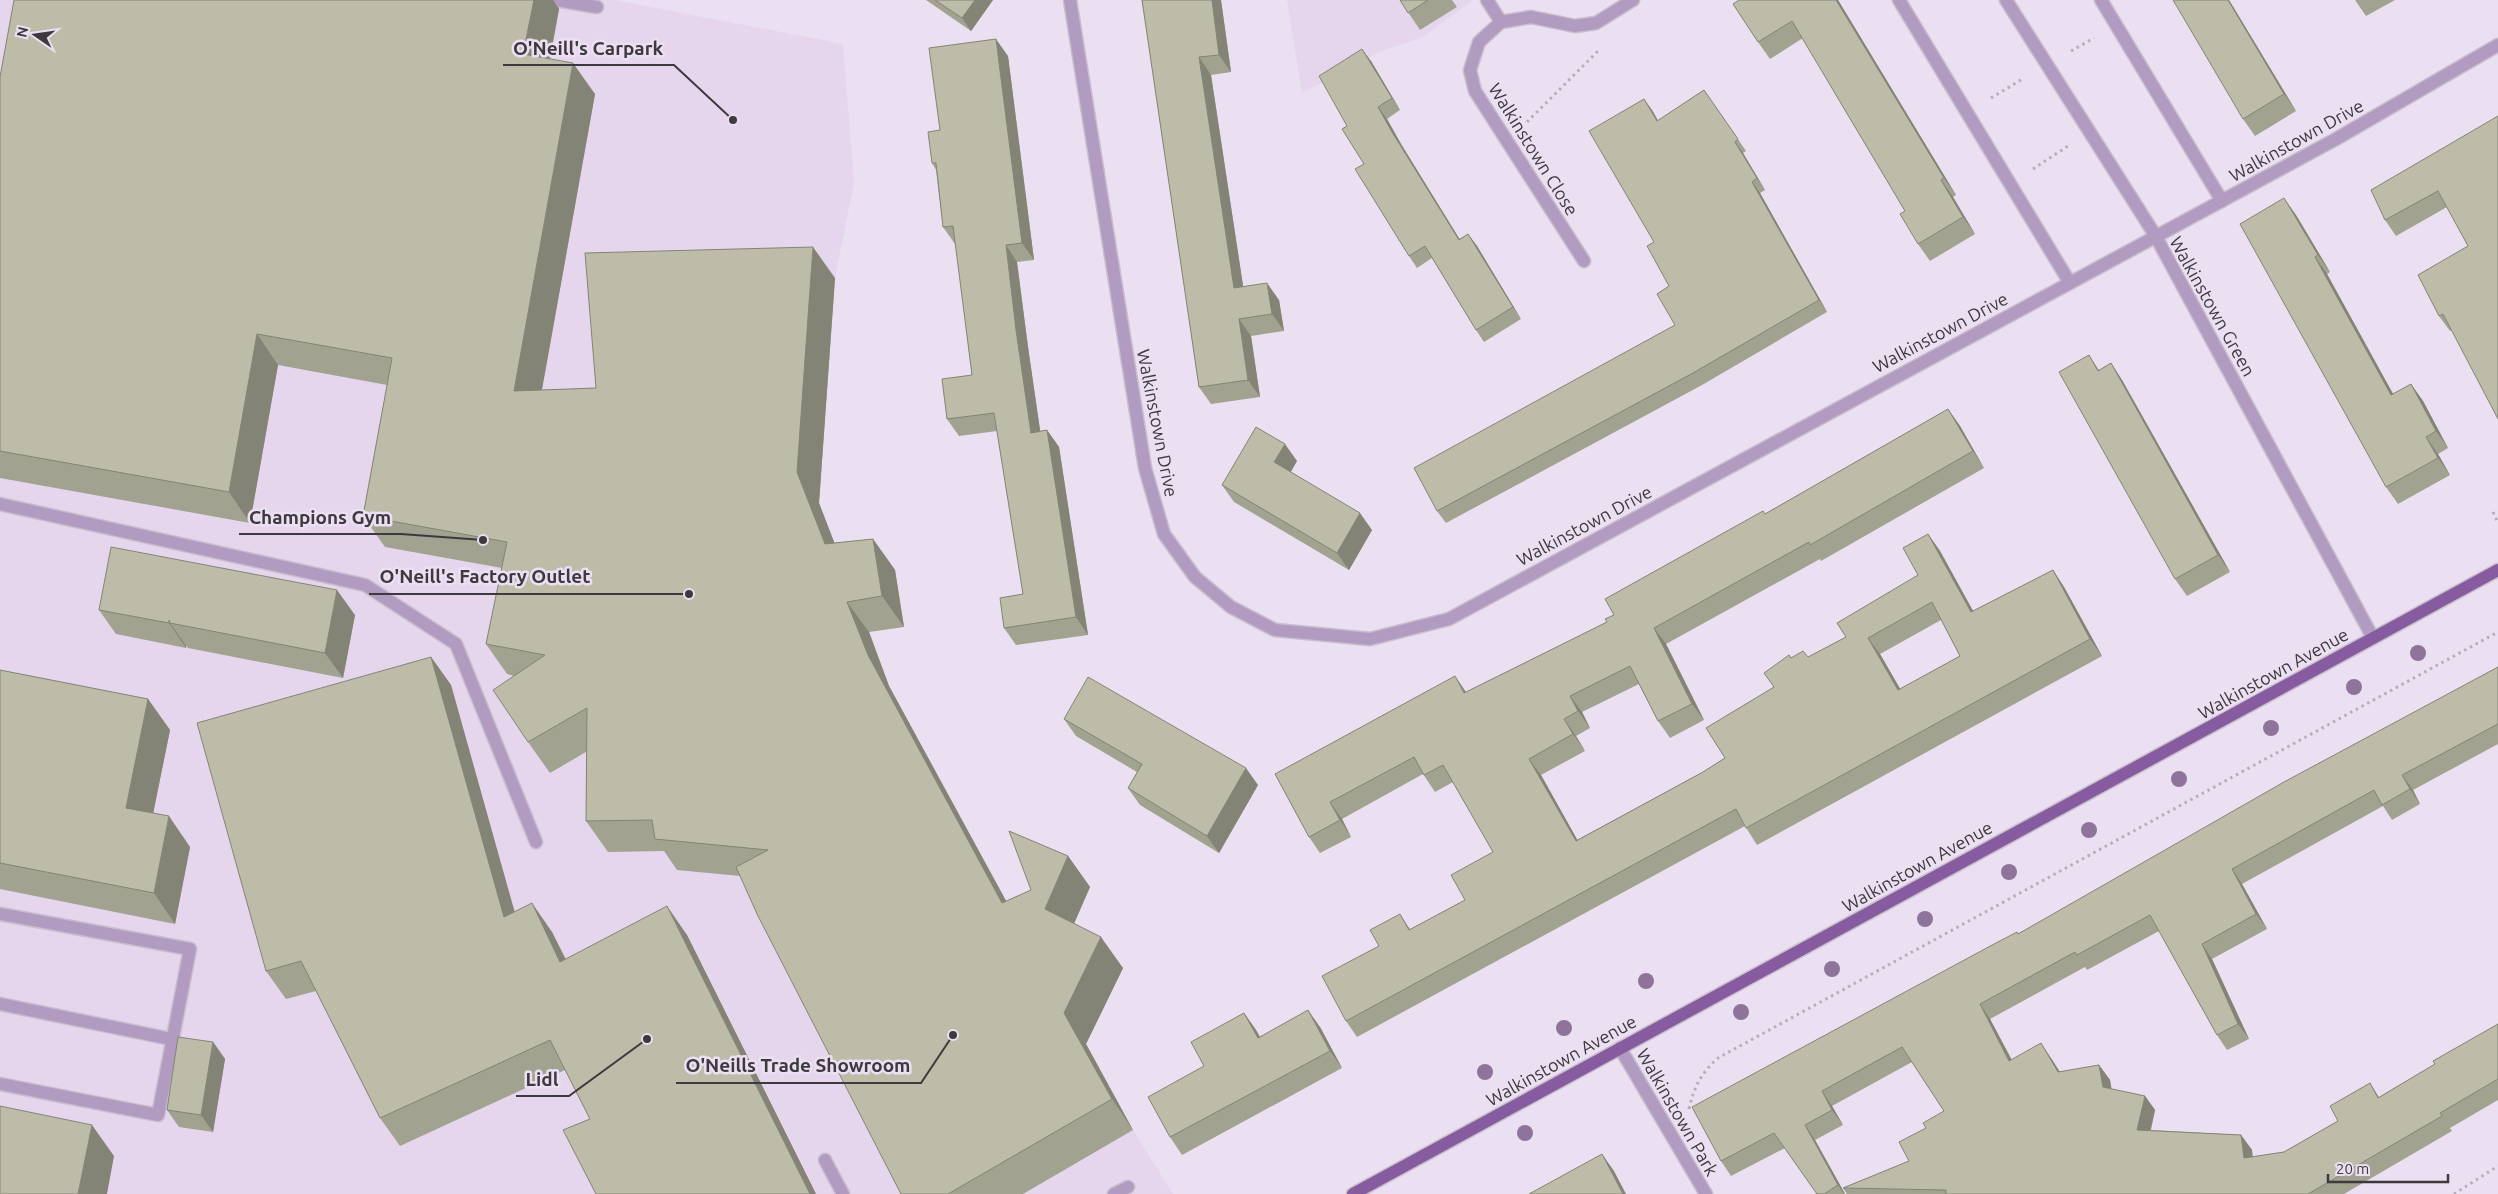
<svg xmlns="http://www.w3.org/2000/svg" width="2498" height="1194" font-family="Ubuntu,sans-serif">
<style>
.built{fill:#e5d6ee}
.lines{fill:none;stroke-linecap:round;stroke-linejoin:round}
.minor-casing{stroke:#c8bfcd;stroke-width:15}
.major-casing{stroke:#c8bfcd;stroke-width:15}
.path{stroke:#b6adbb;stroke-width:3;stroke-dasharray:2.5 4;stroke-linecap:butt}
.minor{stroke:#b29bc1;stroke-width:12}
.major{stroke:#875b9f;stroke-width:12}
.tree{fill:#8e749b}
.wall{fill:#a2a291;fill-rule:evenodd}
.shaded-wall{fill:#848476}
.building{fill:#bcbca9;stroke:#848476;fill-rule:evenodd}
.labels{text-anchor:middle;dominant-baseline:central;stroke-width:5;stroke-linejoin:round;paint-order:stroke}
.street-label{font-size:18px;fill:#3d393f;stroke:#ebe0f1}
.leader{fill:none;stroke:#3d393f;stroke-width:2}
.callout-dot{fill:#3d393f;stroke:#ebe0f1;stroke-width:2}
.callout-label{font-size:19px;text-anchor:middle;font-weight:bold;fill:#3d393f;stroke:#ebe0f1;stroke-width:5;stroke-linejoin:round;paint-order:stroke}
</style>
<rect width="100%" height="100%" fill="#ebe0f1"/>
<path class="built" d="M0,0h615l228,44 11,139 -19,95 -16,225 70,183 244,444 40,64h-1173z
M1287,0h186l-50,37 -41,14 -80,42z"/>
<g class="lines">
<defs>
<path id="minor" d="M556,0l41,7
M1070,0l75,468 19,66 31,43 36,30 44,23 95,9 79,-20 887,-480 162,-94
M1487,0l14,22
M1899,0l171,283
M2006,0l149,235 218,403
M2101,0l121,201
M1584,261l-109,-170 -5,-21 9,-28 22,-20 30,-5 44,9 21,-3 37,-23
M0,504l365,81 91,59 80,198
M0,914l190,35 -32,166 -158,-31
M0,1004l171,35
M1620,1048l86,146
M825,1160l18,34
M1114,1194l14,-7"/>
<path id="major" d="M1353,1194l1145,-624"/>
</defs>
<use href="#minor" class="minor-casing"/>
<use href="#major" class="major-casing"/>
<path class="path" d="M2071,51l23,-13
M1991,98l33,-20
M1527,122l72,-72
M2033,169l35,-23
M2493,512l5,11
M1689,1109c5,-22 12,-36 29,-51l780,-426
M2454,1194l44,-28"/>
<use href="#minor" class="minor"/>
<use href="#major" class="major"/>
</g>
<g class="tree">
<circle cx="2418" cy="653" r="8"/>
<circle cx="2354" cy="687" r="8"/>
<circle cx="2271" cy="728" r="8"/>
<circle cx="2179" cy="779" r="8"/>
<circle cx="2089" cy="830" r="8"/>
<circle cx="2009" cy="872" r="8"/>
<circle cx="1925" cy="919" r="8"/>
<circle cx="1832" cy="969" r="8"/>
<circle cx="1646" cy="981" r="8"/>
<circle cx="1741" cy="1012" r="8"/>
<circle cx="1564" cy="1028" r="8"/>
<circle cx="1485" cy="1072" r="8"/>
<circle cx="1525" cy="1133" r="8"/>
</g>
<path class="wall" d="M14,0h539l6,9 -9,50 45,35 -53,296 54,-2 239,-110 -16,225 15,40 39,-4 22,31 9,57 -35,5 20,54 117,215 25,-11 37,-34 22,31 -16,36 49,45 -37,76 47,86 -110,64h-122l-161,-318 -63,-6 -13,-19 -56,1 -22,-31v-69l-36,21 -22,-31 -14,-66 -7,-2 -21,-30 16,-76 -117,-21 -22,-31 24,-131 -109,-20 -28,158 -250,-45v-401z
M926,0h67l-22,31z
M1142,0h79l10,72 -20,3 32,211 36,14 5,31 -33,5 9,61 -49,7 -12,-17z
M1400,0h52l5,7 -37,23z
M1739,0h99l118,195 -3,2 22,37 -45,27 -12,-17 -13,-33 -102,-173 -33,21 -12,-17z
M2229,0l67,111 -41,25 -12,-17z
M2355,0h40l-29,16z
M1008,56l26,204 -17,2 11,85 12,84 7,-1 12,17 29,188 -72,10 -12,-17 19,-34 -26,-163 -38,5 -12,-17 25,-44 -16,-131h-1l-12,-17 -7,-57 -4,-7 8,-33z
M1371,61l29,49 -13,9 14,25 58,95 9,-5 9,12 44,73 -37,23 -8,-12 -44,-72 -15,10 -8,-12 -45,-92 -17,-38z
M1704,90l42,61 -3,2 22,37 -5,3 67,119 -125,73 -256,138 -9,-12 238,-186 -6,-39 -15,-44 -2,-132 6,11z
M2498,116l-46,214 -2,1 -11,-15 29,-70 -21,-39 -51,29 -11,-16z
M2296,215l34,57 -3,2 66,120 18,-10 12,17 25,47 -10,6 12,21 -52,29 -12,-17z
M2089,355l10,15 12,-7 11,17 108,192 -43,24 -12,-17z
M1948,409l12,17 24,42 -163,93 -1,-2 -154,85 38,76 -34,18 -12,-17 -19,-37 -57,28 8,16 -14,8 9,15 -44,24 36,65 126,-68 22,-14 49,-71 15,-32 3,3 16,-1 38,-20 72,-62 10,-41 12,17 33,60 80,-41 11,17 38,69 -345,189 -12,-19 -388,211 -11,-16 33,-75 86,-46 28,-48 -40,-70 -18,10 -12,-18 -81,45 9,18 -31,16 -11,-16 -34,-63 191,-82 141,-70 7,-7 151,-101zM1941,620l19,36 -60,33 -20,-35z
M1297,461l-6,11 81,58 -23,40 -115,-68 -12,-17z
M99,610l256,5 -12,63 -155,-30 -2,-2v2l-70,-14z
M431,657l20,28 63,227 38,20 14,27 121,-24 129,259h-220l-6,-75 -25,-49 -165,76 -20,-28 -64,-127 -30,8 -20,-28z
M2498,667v77l-85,46 7,14 -28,16 -9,-14 -141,78 25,45 -55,30 37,80 -22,11 -10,-15 -58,-104 -72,39 -2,-3 -95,52 22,41 39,-2 9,14 39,-7 11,15 1,9 34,7 10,14 -4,20 90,5 11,15v7l32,-5 54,-31 32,-38 9,14 56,-33 63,-40v76l-48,28 2,3 -108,63h-497l-4,-6 66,-27 17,-33 18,-17 -32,-49 -80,44 11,19 -28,15 30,54h-28l-32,-46 -54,28 -10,-15 297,-227z
M0,670l148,29 22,31 -17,83 37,34 -15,77 -175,-35z
M1064,719l194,66 -39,68 -79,-48 -12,-17 9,-16 -61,-36z
M1244,1013l12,17 4,7 60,-10 22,41 -160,87 -12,-18 34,-71z
M213,1042l12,17 -12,73 -34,-5 -12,-17z"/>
<path class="shaded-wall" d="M534,0h19l6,9 -14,76 -22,-31z
M975,0h18l-22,31 -9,-13z
M1212,0h9l10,72 -12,-17z
M1836,0h2l118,195 -12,-17z
M2228,0h1l67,111 -12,-17z
M996,39l12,17 26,204 -12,-17z
M1362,49l9,12 29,49 -8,-12z
M1199,57l12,18 35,230 -12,-17z
M573,63l22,31 -59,328 -22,-31z
M1644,99l8,11 13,23 -8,-12z
M1378,107l9,12 14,25 66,107 -8,-11 -67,-108z
M1735,142l8,11 22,37 -8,-12z
M1941,180l12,17 22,37 -12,-17z
M1752,182l8,11 67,119 -8,-12z
M2284,198l12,17 34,57 -12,-17z
M1468,234l9,12 44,73 -8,-12z
M1006,245l11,17 11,85 15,103 -12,-17 -15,-103z
M813,247l22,31 -16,225 28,72 -22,-31 -28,-72z
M2315,257l12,17 76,138 -12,-17z
M1267,283l12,17 5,31 -12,-17z
M1239,319l12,17 9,61 -12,-17z
M257,334l21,31 -28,158 -21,-31z
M2111,363l11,17 108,192 -12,-17z
M2411,384l12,17 25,47 -12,-17z
M1948,409l12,17 24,42 -11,-17z
M1047,430l12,17 29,188 -12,-18z
M2426,437l12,17 12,21 -12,-17z
M1285,444l12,17 -11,18 -12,-17z
M1360,513l12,17 -23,40 -12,-17z
M1928,534l12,17 43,78 -12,-17z
M873,539l22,31 9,57 -22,-31z
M2053,570l11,17 38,69 -12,-17z
M337,590l18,25 -12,63 -18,-25z
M847,602l22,30 20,54 135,248 -22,-31 -134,-248z
M169,620l1,3 16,23v2l-17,-25z
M1654,628l12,16 38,76 -12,-16z
M1868,638l12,16 30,52 -12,-16z
M431,657l20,28 73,260 -20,-28z
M1455,676l11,16 -2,1z
M1570,696l12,16 8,16 -12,-17z
M148,699l22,31 -22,109 -22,-31z
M1564,719l12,17 9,15 -12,-17z
M1529,759l12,16 46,82 -11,-16z
M1246,768l12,17 -39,68 -12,-17z
M2402,775l11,15 7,14 -10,-15z
M1330,802l12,17 9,18 -11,-17z
M169,816l21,31 -15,77 -21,-31z
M1068,856l22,31 -23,53 -22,-31z
M2232,869l10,15 25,45 -11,-15z
M532,903l20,29 28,58 -20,-28z
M667,906l20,29 129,259h-6z
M1400,914l11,17 -2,-1z
M1101,937l22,31 -37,76 47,86 -21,-31 -48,-86z
M2202,944l10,15 37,80 -11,-15z
M1980,1004l10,15 30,57 -11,-15z
M1308,1010l12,17 22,41 -12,-17z
M1244,1013l12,17 14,25 -12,-17z
M213,1042l12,17 -12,73 -12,-17z
M2041,1043l10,15 18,29 -11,-15z
M2099,1065l11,15 4,22 -11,-15z
M1822,1091l10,15 11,19 -11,-15z
M2145,1096l10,14 -8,34 -10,-14z
M92,1125l22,31 -7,38h-29z
M1805,1125l10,15 30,54h-1l-6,-9z
M2241,1135l11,15 3,23 -11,-15z
M1602,1154l12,17 12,23h-3z"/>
<path class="building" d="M14,0h520l-11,54 50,9 -59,328 82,-3 -11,-135 228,-6 -16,225 28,72 48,-5 9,57 -35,6 21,53 134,248 29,-13 -22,-59 59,25 -23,53 56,28 -37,76 48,86 -164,95h-47l-143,-278 -22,-49 32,-17 -113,-11 -3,-19 -66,1 1,-113 -59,34 -35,-52 52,-35 -59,-11 21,-102 -144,-26 29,-158 -135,-24 -28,158 -229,-41v-374z
M935,0h40l-13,18z
M1142,0h70l7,55 -20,2 35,231 33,-5 5,31 -33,5 9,61 -49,7z
M1400,0h28l-20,13z
M1739,0h97l108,178 -3,2 22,37 -45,27 -18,-30 5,-3 -113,-190 -34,21 -25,-38z
M2173,0h55l56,94 -41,25z
M996,39l26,204 -16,2 10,85 15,103 16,-3 29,187 -72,11 -4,-30 23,-4 -29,-181 -47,6 -5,-40 30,-4 -19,-149 -10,1 -7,-64h-4l-4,-31 12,-2 -11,-82z
M1362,49l30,49 -14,9 14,25 67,108 9,-6 45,73 -37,23 -51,-84 -16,10 -54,-87 9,-5 -22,-35 5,-3 -28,-50z
M1704,90l34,49 -3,3 22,36 -5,4 67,118 -126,73 -256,138 -23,-43 261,-143 -18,-31 12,-8 -22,-40 7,-4 -65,-111 55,-32 13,22z
M2498,116v303l-55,-105 -4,2 -21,-41 50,-29 -30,-55 -53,29 -14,-30z
M2284,198l34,57 -3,2 76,138 20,-11 25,47 -10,6 12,21 -52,29 -146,-263z
M2089,355l9,16 13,-8 107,192 -43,24 -116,-207z
M1948,409l25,42 -163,94 -1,-3 -155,86 38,76 -34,17 -28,-55 -60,30 8,15 -14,8 9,15 -44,25 47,82 127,-69 22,-14 -19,-30 68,-41 -10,-14 25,-18 2,3 12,-7 5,6 38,-20 -9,-14 81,-48 -15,-27 25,-14 43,78 82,-42 37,69 -344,189 -10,-19 -390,212 -24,-45 57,-30 -9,-16 30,-16 9,16 56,-30 -14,-25 42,-23 -50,-87 -19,10 -10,-18 -84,45 10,18 -31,17 -34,-63 180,-98 9,17 143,-71 -2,-3 9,-4 -9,-16 158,-88 2,3zM1932,602l28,54 -62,34 -30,-52z
M1256,427l29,17 -11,18 86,51 -23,40 -115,-68z
M111,547l226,43 -12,63 -155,-30 -1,-3v3l-70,-13z
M431,657l73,260 28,-14 28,59 107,-56 143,288h-214l-33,-64 27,-11 -40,-79 -170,78 -79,-157 -35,10 -69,-248z
M2498,667v57l-96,51 8,14 -28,16 -8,-15 -142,79 24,45 -54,30 36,80 -21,11 -67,-120 -73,40 -2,-3 -95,52 29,57 32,-18 17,29 41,-7 4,22 42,9 -8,34 104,5 3,23 40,-6 54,-31 -8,-15 40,-23 8,15 57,-34 -2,-3 65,-37v55l-58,34 2,3 -134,78h-362v-4l-103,-2 66,-27 -10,-19 27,-14 -3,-5 21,-12 -42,-64 -80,44 10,19 -27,15 33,60 -14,9h-7l-43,-61 -53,28 -29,-54 302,-163 23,-12 1,2 266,-152z
M0,670l148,29 -22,109 43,8 -15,77 -154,-30z
M1088,677l158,91 -39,68 -79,-48 14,-24 -78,-45z
M1308,1010l22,41 -160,86 -22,-40 56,-31 -13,-24 53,-29 14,25z
M178,1037l35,5 -12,73 -34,-5z
M0,1106l92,19 -14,69h-78z
M1602,1154l21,40h-94z"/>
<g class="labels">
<g class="street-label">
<text transform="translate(2296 140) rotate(-29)">Walkinstown Drive</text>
<text transform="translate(1534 149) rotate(58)">Walkinstown Close</text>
<text transform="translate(2213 306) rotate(61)">Walkinstown Green</text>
<text transform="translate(1940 332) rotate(-28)">Walkinstown Drive</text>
<text transform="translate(1158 423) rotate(79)">Walkinstown Drive</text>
<text transform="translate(1584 525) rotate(-28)">Walkinstown Drive</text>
<text transform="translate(2273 673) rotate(-29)">Walkinstown Avenue</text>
<text transform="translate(1917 866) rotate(-29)">Walkinstown Avenue</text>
<text transform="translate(1561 1060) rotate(-29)">Walkinstown Avenue</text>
<text transform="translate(1678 1112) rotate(60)">Walkinstown Park</text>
</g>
</g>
<path class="leader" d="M733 120L674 65H503M483 540L401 534H239M689 594L600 594H369M953 1035L921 1083H676M647 1039L569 1096H516"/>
<g class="callout-dot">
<circle cx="733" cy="120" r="5"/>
<circle cx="483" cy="540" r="5"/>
<circle cx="689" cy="594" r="5"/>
<circle cx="953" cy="1035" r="5"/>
<circle cx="647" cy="1039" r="5"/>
</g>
<g class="callout-label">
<text x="588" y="55">O'Neill's Carpark</text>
<text x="320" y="524">Champions Gym</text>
<text x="485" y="583">O'Neill's Factory Outlet</text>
<text x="798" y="1072">O'Neills Trade Showroom</text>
<text x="542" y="1086">Lidl</text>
</g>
<g transform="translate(35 35) rotate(283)" stroke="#ebe0f1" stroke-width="4" paint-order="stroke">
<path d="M0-4L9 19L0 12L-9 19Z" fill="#3d393f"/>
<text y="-8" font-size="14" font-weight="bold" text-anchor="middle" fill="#3d393f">N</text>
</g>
<path d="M2328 1174v8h120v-8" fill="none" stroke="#3d393f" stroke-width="2.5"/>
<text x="2336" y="1174" font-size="15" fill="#3d393f" stroke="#ebe0f1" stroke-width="4" paint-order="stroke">20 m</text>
</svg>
